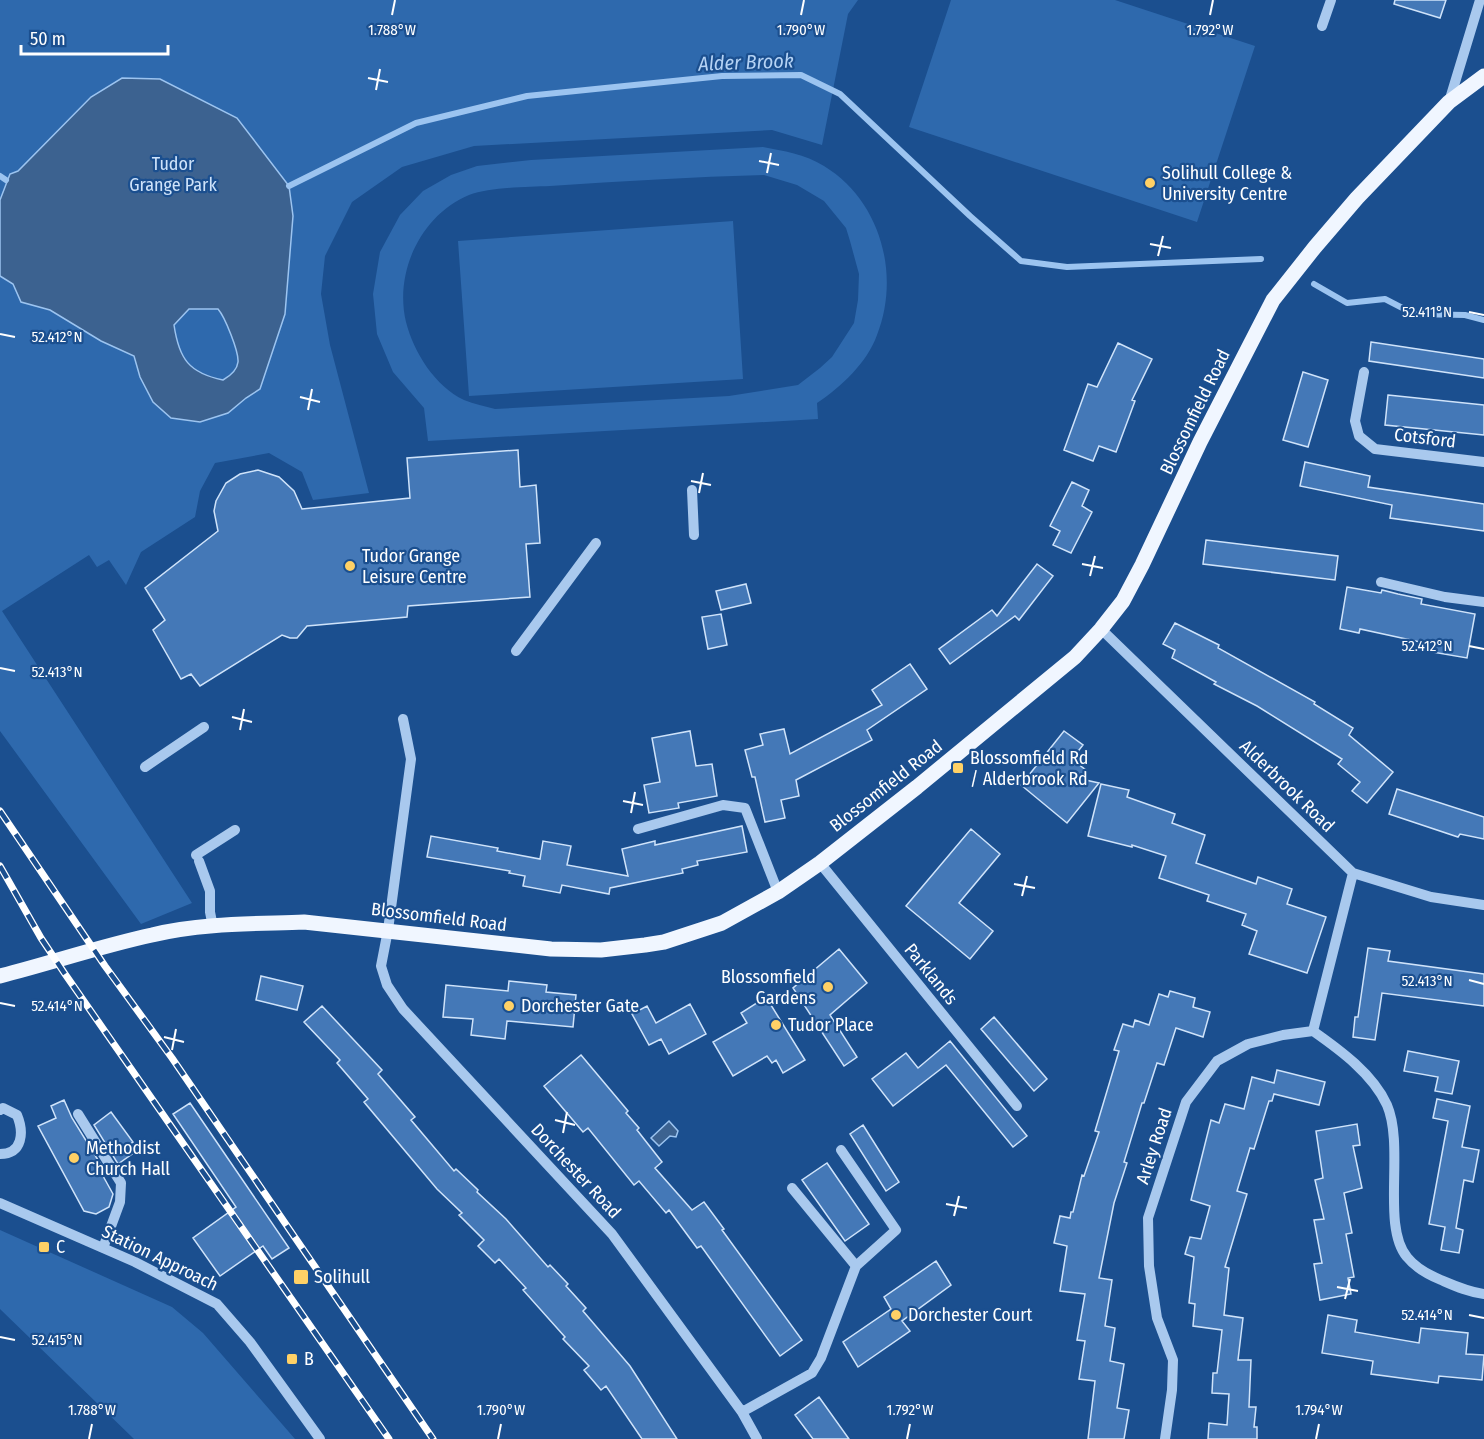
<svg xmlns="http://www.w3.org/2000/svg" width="1484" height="1439" font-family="'Fira Sans Condensed',sans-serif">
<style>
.green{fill:#2e69ad;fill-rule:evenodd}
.water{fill:#3c6290;stroke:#9cc4f0;stroke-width:1.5;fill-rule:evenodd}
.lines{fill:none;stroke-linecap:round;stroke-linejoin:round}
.stream{stroke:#9cc4f0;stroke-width:6}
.building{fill:#4478b7;stroke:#cfe3fa;stroke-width:1.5}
.minor{stroke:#a9c9ee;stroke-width:10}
.major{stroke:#f0f6ff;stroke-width:15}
.rail-casing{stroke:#fff;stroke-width:7}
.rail{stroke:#1b4f8f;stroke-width:4.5;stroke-dasharray:14;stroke-linecap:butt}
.ticks{fill:none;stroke:#fff;stroke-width:2}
.poi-dot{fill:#ffd166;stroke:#1b4f8f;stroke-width:2}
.labels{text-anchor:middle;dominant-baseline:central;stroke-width:4.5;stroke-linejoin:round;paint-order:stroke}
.park-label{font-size:18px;fill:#cfe3fa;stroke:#1b4f8f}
.poi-label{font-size:18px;fill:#fff;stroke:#1b4f8f;text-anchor:start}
.street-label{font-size:18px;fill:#fff;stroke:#1b4f8f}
.water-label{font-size:20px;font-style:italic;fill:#b5d3f5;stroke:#1b4f8f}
.ticks-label{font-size:15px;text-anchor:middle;fill:#fff;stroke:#1b4f8f;stroke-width:4.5;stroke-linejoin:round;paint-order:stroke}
</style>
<rect width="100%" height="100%" fill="#1b4f8f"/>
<path class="green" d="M0,0h858l-10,14 -26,131 -50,-15 -298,16 -72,21 -50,35 -27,54 -4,38 9,51 39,148 -56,7 -11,-28 -33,-19 -54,10 -15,28 -5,26 -54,35 -15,33 -17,-25 -12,7 -8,-12 -87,56 190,292 -51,21 -141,-193z
M951,0h164l140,46 -58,176 -288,-95z
M763,147c20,4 42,7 61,19 56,34 77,108 53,169 -10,28 -36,52 -60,68l1,16 -390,22 -4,-33 -31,-36 -16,-38 -4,-40 7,-42 20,-37 23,-24 28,-16 26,-9 54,-6zM764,175l33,10 27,16 22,27 4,13 9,33 -1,26 -4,23 -22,34 -12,11 -22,17 -69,11 -234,13c-10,-3 -21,-5 -31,-9 -29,-14 -50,-47 -58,-78 -12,-50 15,-107 63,-127 21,-8 58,-8 81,-9 71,-5 143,-9 214,-11z
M733,221l10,158 -274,17 -11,-155z
M0,1230l172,77 31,26 92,106h-161l-134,-130z"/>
<path class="water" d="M122,78l38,1 77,39 52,68 4,30 -8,98 -25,75 -14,9 -18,15 -28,9 -29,-4 -18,-16 -13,-25 -6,-21 -33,-15 -51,-31 -29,-8 -8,-18 -13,-8v-76l10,-26 8,-3 73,-74zM189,309h29c7,8 21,43 20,53 -1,9 -8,14 -15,18 -34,-7 -44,-21 -49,-55z
M669,1121l9,10 -2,6 -6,-1 -11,10 -8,-8z"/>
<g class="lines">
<path class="stream" d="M0,176l6,4
M289,186l127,-63 111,-27 195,-20 79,-1 39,19 130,122 51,45 46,6 194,-8
M1314,284l33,19 38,-4 29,15 51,1 19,5"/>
</g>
<path class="building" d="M1395,0h51l-6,18 -46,-14z
M1371,342l113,17v19l-115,-17z
M1118,343l34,16 -20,41 3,1 -19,51 -17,-6 -6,15 -29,-11 24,-66 9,3z
M1303,372l25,8 -20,67 -25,-7z
M1388,395l96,10v30l-99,-10z
M518,450l2,37 16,-2 4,58 -14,1 4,53 -122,9 -1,11 -100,9 -10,12h-7l-8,-3 -82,51 -9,-12 -10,5 -28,-49 12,-10 -20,-32 73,-57 -4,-20 2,-10 10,-18 14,-9 18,-4 21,7 15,14 8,18 108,-11 -3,-40z
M1305,462l65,14 -2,11 116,17v27l-94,-13 2,-13 -92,-19z
M1072,482l17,8 -7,16 10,6 -21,41 -18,-8 7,-14 -10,-5z
M1206,540l132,16 -3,24 -132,-16z
M1037,564l16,12 -34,44 -4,-4 -65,48 -11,-15 53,-39 5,6z
M746,584l5,19 -30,7 -5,-19z
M1347,587l34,6 1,-3 16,4 24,5 -1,5 54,10 -8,44 -35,-6 2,-7 -74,-16 -1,4 -19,-4z
M721,614l6,31 -19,4 -6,-32z
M1175,623l44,22 -1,3 97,54 -1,2 39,24 -4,7 44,37 -26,31 -15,-12 8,-9 -22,-18 4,-5 -85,-53 -43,-22 2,-2 -44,-24 3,-8 -12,-6z
M910,664l17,25 -60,41 5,10 -76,40 3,16 -18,4 4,18 -20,4 -10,-45h-3l-7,-27 18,-5 -3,-11 24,-5 6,25 92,-49 -10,-15z
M690,731l6,35 16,-2 5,32 -39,7 1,5 -30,5 -5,-28 16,-3 -8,-44z
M1064,731l19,14 -11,14 15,12 -6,8 18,4 -32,40 -46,-38z
M1101,784l28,6 -2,7 48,17 -3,9 33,12 -9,28 60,21 2,-7 34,12 -5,15 39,13 -19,56 -58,-19 8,-23 -15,-6 4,-11 -39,-13 2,-6 -50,-17 7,-22 -34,-11v2l-44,-11z
M1397,789l87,28v22l-24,-5 -2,3 -69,-23z
M742,826l5,26 -50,9 1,4 -16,4 1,4 -73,15 -1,6 -47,-9 -2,8 -37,-7 2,-10 -16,-3 1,-2 -83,-14 4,-21 67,12 -1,3 43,8 3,-18 28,5 -4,19 61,11 -6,-27 33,-8v4z
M971,829l29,25 -41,49 34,28 -23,28 -64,-53z
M1368,948l22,3 -2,10 96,13v32l-102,-13 -7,47 -22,-3 2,-20h3z
M839,949l28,34 -37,32 27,42 -13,9 -51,-78z
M261,976l42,10 -6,24 -41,-10z
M509,981l38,4 -1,7 30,3 -3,32 -66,-6 -2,18 -34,-4 2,-16 -30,-2 3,-32 62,6z
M1170,991l25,7 -2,9 17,5 -7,25 -27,-9 -12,37 -7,-2 -13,40h-2l-18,59 3,1 -13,40 -15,75 13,2 -7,46 10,2 -5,33 14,3 -7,44 12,2 -5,29h-36l7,-58 -16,-2 6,-38 -8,-1 8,-46 -25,-3 7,-45 -13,-3 6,-27 10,2 1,-6h2l9,-37 2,1 15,-44 -4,-1 24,-80 -5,-1 9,-26 10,3 2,-7 14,5 10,-31 9,3z
M766,997l39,63 -22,13 -7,-13 -4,3 -5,-7 -34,20 -20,-34 34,-19 -6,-10z
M690,1004l16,30 -37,20 -8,-15 -12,6 -17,-31 15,-8 9,17z
M322,1006l60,64 -4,4 37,43 -4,3 43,51 2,-2 22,21 -1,2 29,27 42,48 2,-2 18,19 -2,2 20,22 -3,3 47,55 47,73h-35l-36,-53 -5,4 -17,-20 5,-4 -26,-27 2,-2 -42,-47 3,-2 -27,-29 -4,4 -17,-17 6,-6 -25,-25 3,-2 -25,-24 -73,-87 4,-3 -31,-36 3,-3 -36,-38z
M994,1017l53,62 -13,12 -53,-62z
M950,1041l77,95 -14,11 -67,-82 -53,41 -21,-27 34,-26 12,15z
M1408,1051l51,10 -7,33 -17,-3 3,-14 -34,-6z
M581,1055l47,56 -2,2 13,15 -2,2 25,32 -7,6 37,42 12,-8 20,27 -2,1 80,110 -22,16 -79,-110 -4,2 -28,-38 -3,3 -27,-32 -5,4 -46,-57 -5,4 -39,-46z
M1277,1070l48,12 -6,23 -45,-11 -2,7h-3l-15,48 -4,-1 -13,43 10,3 -22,73 4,1 -5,47 19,3 -5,42h13l-2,47h7l-2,20h3v12h-49l1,-16 18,2 2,-31 -17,-1 1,-20h4l5,-43 -29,-4 2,-22 -6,-1 5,-46 -9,-3 5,-17 11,2 9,-33 -19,-6 20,-80 8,3 6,-19 19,5 8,-32 22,6z
M1437,1099l33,7 -8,41 17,3 -6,32 -9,-2 -8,48 7,2 -4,23 -18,-3 4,-23 -16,-3 19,-103 -15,-3z
M64,1100l8,18 34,55 -3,3 10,18 -4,13 -13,7 -12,-3 -46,-85 18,-8 -5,-12z
M190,1103l99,145 -17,11 -9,-13 -43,30 -27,-38 43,-31 -63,-93z
M111,1112l22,30 -7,5 6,7 -14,10 -24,-39z
M1357,1124l3,21 -7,1 9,42 -18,5 8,40 -6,1 8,43 -6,1 3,16 -31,6 -6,-36 8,-1 -8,-43 10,-1 -9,-39 8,-2 -7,-47z
M863,1125l36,57 -13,9 -36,-57z
M827,1163l42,61 -24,17 -43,-61z
M936,1261l15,24 -49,36 8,10 -52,36 -15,-25 48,-33 -7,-12z
M1328,1315l29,5 -2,12 64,11 2,-15 47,5 -2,21 18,1 -2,25 -43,-4 -1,7 -67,-9 2,-13 -51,-8z
M819,1397l30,42h-36l-18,-24z"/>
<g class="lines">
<path class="minor" d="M1322,26l9,-26
M1449,102l31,-102
M1364,372l-9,49 4,15 16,13 109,13
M692,490l2,45
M1381,582l64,15 39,5
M1101,629l252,244 78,24 53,8
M516,651l80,-108
M403,719l8,40 -23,171 -7,36 6,19 16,24 209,225 130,178 15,27
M145,767l59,-40
M638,829l85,-24 22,3 33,84
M196,855l39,-25
M199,861l11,30v21l3,15
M820,863l197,243
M1313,1031c27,19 60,43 74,74 18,42 -6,121 20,152 8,10 22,18 34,23 14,6 27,12 43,14
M0,1110l3,-2 14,7c7,17 6,39 -17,39
M78,1114l43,69 -1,19 -17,46
M792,1188l64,78
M0,1203l135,59 82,42 33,38 70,97
M742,1412l70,-39 9,-15 35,-92 40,-36 -55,-80
M1165,1439l7,-49 1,-30 -16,-42 -8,-52 -1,-48 38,-116 31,-41 31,-17 35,-9 30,-4 40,-158"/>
<path class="major" d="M0,976c51,-13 101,-30 152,-41 49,-12 102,-11 152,-13l247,27 50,1 44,-5 19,-3 58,-19 56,-31 42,-29 97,-76 158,-130 26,-28 22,-28 19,-36 58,-123 73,-142 42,-53 42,-49 92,-96 35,-26"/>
<defs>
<path id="rail" d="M0,811l105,155 67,92 261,381
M0,866l41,72 24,36 324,465"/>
</defs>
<use href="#rail" class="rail-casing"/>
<use href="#rail" class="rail"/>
</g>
<path class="ticks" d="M392,15l3,-15M801,15l3,-15M1210,15l3,-15M368,78l20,4M376,90l4,-21M759,161l20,4M767,173l4,-20M1150,244l21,4M1158,256l5,-20M1469,312l15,3M0,334l15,3M300,397l20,5M308,410l4,-21M691,481l20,4M699,493l4,-20M1082,564l21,4M1090,576l5,-20M1469,646l15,3M0,668l15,3M232,717l20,5M240,730l4,-21M623,801l20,4M631,813l4,-21M1014,884l21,4M1022,896l5,-20M1469,980l15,4M0,1003l15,3M164,1037l20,5M172,1050l4,-21M555,1120l20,5M563,1133l4,-21M946,1204l21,4M954,1216l5,-20M1337,1287l21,4M1345,1299l5,-20M1469,1315l15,3M0,1337l15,3M89,1439l3,-15M498,1439l3,-15M907,1439l3,-15M1316,1439l3,-15"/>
<g class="poi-dot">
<circle cx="1150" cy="183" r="6"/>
<circle cx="350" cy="566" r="6"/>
<rect x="952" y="762" width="12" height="12" rx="3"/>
<circle cx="828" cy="987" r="6"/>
<circle cx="509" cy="1006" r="6"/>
<circle cx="776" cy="1025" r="6"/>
<circle cx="74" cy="1158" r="6"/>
<rect x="38" y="1241" width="12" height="12" rx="3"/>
<rect x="293" y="1269" width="16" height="16" rx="3"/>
<circle cx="896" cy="1315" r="6"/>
<rect x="286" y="1353" width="12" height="12" rx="3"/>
</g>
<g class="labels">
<g class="park-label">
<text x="173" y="164">Tudor<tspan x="173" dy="21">Grange Park</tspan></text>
</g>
<g class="poi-label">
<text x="1162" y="173">Solihull College &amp;<tspan x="1162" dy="21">University Centre</tspan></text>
<text x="362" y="556">Tudor Grange<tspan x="362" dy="21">Leisure Centre</tspan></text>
<text x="970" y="758">Blossomfield Rd<tspan x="970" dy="21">/ Alderbrook Rd</tspan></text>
<text x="816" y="977" text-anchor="end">Blossomfield<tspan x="816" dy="21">Gardens</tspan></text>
<text x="521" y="1006">Dorchester Gate</text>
<text x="788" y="1025">Tudor Place</text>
<text x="86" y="1148">Methodist<tspan x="86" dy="21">Church Hall</tspan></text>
<text x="56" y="1247">C</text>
<text x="314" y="1277">Solihull</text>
<text x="908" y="1315">Dorchester Court</text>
<text x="304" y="1359">B</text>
</g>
<g class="street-label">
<text transform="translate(1195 412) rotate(-64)">Blossomfield Road</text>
<text transform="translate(1425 438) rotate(7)">Cotsford</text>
<text transform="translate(886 786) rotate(-38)">Blossomfield Road</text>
<text transform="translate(1287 786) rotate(44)">Alderbrook Road</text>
<text transform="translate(439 917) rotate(7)">Blossomfield Road</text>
<text transform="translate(931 974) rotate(51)">Parklands</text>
<text transform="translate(1154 1146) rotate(-72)">Arley Road</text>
<text transform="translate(576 1171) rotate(47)">Dorchester Road</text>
<text transform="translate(160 1258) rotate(26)">Station Approach</text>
</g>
<g class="water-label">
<text transform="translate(746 62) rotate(-2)">Alder Brook</text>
</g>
</g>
<g class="ticks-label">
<text x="392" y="35">1.788°W</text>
<text x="801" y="35">1.790°W</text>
<text x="1210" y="35">1.792°W</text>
<text x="1427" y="317">52.411°N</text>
<text x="57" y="342">52.412°N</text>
<text x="1427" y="651">52.412°N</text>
<text x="57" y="677">52.413°N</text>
<text x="1427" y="986">52.413°N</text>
<text x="57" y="1011">52.414°N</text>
<text x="1427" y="1320">52.414°N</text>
<text x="57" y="1345">52.415°N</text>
<text x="92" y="1415">1.788°W</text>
<text x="501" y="1415">1.790°W</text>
<text x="910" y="1415">1.792°W</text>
<text x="1319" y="1415">1.794°W</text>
</g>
<path d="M21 45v9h147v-9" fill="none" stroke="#ffffff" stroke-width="3"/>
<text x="30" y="45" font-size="18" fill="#ffffff" stroke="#1b4f8f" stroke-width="4.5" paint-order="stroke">50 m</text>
</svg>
